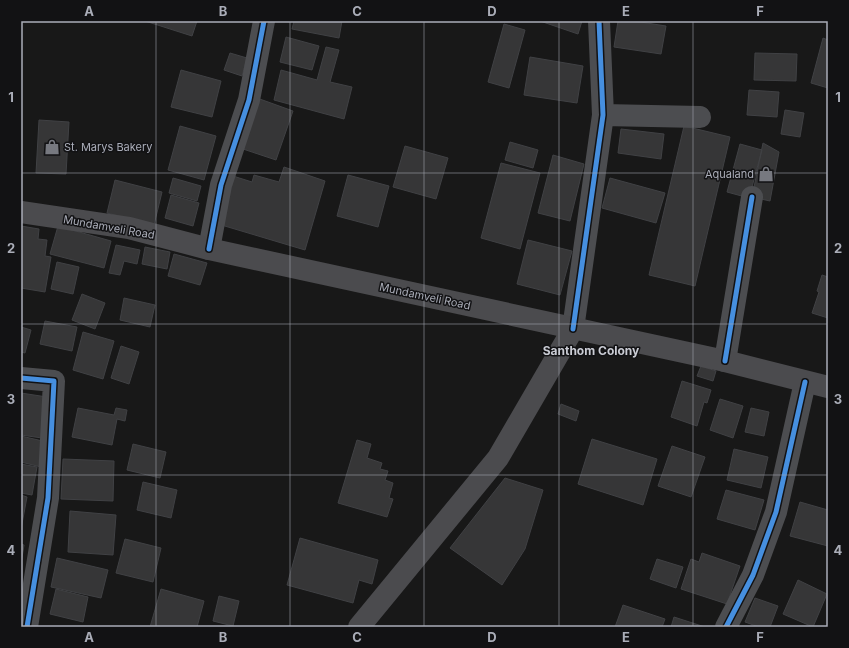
<svg xmlns="http://www.w3.org/2000/svg" width="849" height="648" font-family="Inter,sans-serif">
<style>
.building{fill:#363637;stroke:#404144}
.lines{fill:none;stroke-linecap:round;stroke-linejoin:round}
.street{stroke:#4c4d50;stroke-width:22}
.secondary{stroke:#4b4b4e;stroke-width:22}
.cycleway-casing{stroke:#121214;stroke-width:8}
.cycleway{stroke:#468fdf;stroke-width:5}
.grid{fill:none;stroke:#aaadb8;stroke-width:1;stroke-opacity:0.55}
.labels{text-anchor:middle;dominant-baseline:central;stroke-width:3;stroke-linejoin:round;paint-order:stroke}
.poi-label{font-size:11px;fill:#aaadb8;stroke:#121214;text-anchor:start}
.street-label{font-size:11px;fill:#aaadb8;stroke:#121214}
.neighbourhood-label{font-size:12px;font-weight:bold;fill:#caccd4;stroke:#121214}
.neatline{fill:none;stroke:#aaadb8;stroke-width:1.5}
.grid-label{font-size:13px;text-anchor:middle;font-weight:bold;fill:#aaadb8}
</style>
<rect width="100%" height="100%" fill="#181818"/>
<path class="building" d="M145,21h52l-5,15z
M294,21h48l-3,17 -47,-9z
M540,21h42l-4,13z
M618,21h16l32,5 -5,28 -47,-7z
M504,24l21,6 -16,58 -21,-6z
M286,37l33,9 -7,24 -32,-8z
M823,38l5,2v48l-17,-5z
M326,47l13,3 -9,32 22,5 -8,32 -70,-19 7,-30 36,10z
M230,53l17,5 -5,18 -18,-6z
M755,53l42,1 -1,27 -42,-1z
M530,57l53,9 -6,37 -53,-8z
M181,70l40,11 -9,36 -41,-10z
M749,90l30,2 -2,25 -30,-2z
M257,98l36,13 -17,49 -36,-12z
M785,110l19,3 -4,24 -19,-3z
M39,120l30,2 -3,52 -30,-1z
M180,126l36,10 -12,44 -36,-10z
M684,126l46,11 -35,149 -46,-11z
M621,129l43,5 -3,25 -43,-6z
M510,142l28,8 -5,18 -28,-8z
M763,143l16,9 -9,49 -18,-4z
M740,144l22,6 -13,48 -22,-6z
M405,146l43,12 -12,41 -43,-12z
M553,155l31,9 -14,57 -32,-8z
M501,163l39,10 -20,76 -39,-11z
M284,167l41,14 -20,69 -87,-26 15,-48 19,6 2,-7 25,7z
M348,175l41,11 -11,41 -41,-11z
M173,178l28,8 -4,15 -28,-8z
M610,178l55,15 -9,30 -54,-15z
M115,180l47,12 -8,33 -47,-12z
M171,195l28,8 -6,23 -28,-8z
M21,226l18,3 -1,10 9,1 -2,16 6,1 -6,35 -24,-4z
M58,226l53,15 -7,27 -54,-14z
M528,240l44,11 -12,44 -43,-11z
M116,245l24,5 -3,14 -13,-3 -4,14 -11,-2z
M145,247l25,5 -3,17 -25,-5z
M174,254l33,9 -7,22 -32,-9z
M57,262l22,5 -6,27 -22,-5z
M822,275l6,2v41l-16,-5 7,-21 -2,-1z
M82,294l23,9 -10,26 -23,-9z
M124,298l31,7 -5,22 -30,-7z
M45,321l32,6 -5,24 -32,-7z
M21,327l10,3 -6,23 -4,-1z
M83,332l31,9 -11,38 -30,-9z
M121,346l18,6 -10,32 -18,-6z
M701,366l15,5 -3,10 -16,-5z
M682,381l29,9 -4,13 -3,-1 -7,24 -26,-9z
M21,393l26,4 -5,41 -21,-3z
M720,399l23,7 -10,32 -23,-8z
M561,404l18,7 -3,10 -18,-7z
M78,408l36,7 2,-7 11,2 -2,11 -8,-2 -5,26 -40,-8z
M751,408l18,4 -5,24 -19,-4z
M21,436l26,6 -6,25 -20,-5z
M592,439l65,20 -14,46 -65,-21z
M357,440l14,4 -4,14 15,5 -2,6 8,2 -3,9 8,3 -4,15 4,1 -6,18 -49,-14z
M133,444l33,8 -6,26 -33,-8z
M672,446l33,11 -14,40 -33,-11z
M734,449l34,8 -7,31 -34,-8z
M63,459l51,2 -1,40 -52,-2z
M21,464l16,3 -5,28 -11,-2z
M505,478l38,12 -18,59 -23,36 -52,-37z
M143,482l34,8 -6,28 -34,-8z
M726,490l38,10 -9,30 -38,-11z
M21,495l6,2 -6,32z
M800,502l28,8v36l-38,-10z
M70,511l46,4 -3,40 -45,-3z
M300,538l78,22 -6,24 -13,-4 -6,23 -66,-18z
M125,539l36,9 -8,34 -37,-9z
M21,544l3,1 -3,19z
M702,553l38,13 -13,38 -46,-15 10,-30 8,3z
M57,558l51,12 -7,28 -50,-11z
M657,559l26,8 -7,21 -26,-9z
M798,580l29,14 -14,33 -30,-13z
M56,589l32,8 -5,25 -33,-8z
M161,589l43,12 -7,26h-47z
M219,596l20,5 -6,25 -20,-5z
M755,598l23,8 -8,21h-11l-14,-5z
M623,605l42,14 -3,8h-47z
M674,617l31,10h-34z"/>
<g class="lines">
<path class="street" d="M603,115l97,2
M209,249l12,-64 28,-85 15,-79
M573,329l30,-214 -4,-94
M725,361l27,-164
M21,378l33,3 -6,117 -21,129
M726,627l27,-52 23,-63 29,-130"/>
<path class="secondary" d="M21,212l108,16 80,21 516,112 103,26
M359,627l139,-169 75,-129"/>
<defs>
<path id="cycleway" d="M209,249l12,-64 28,-85 15,-79
M573,329l30,-214 -4,-94
M725,361l27,-164
M21,378l33,3 -6,117 -21,129
M726,627l27,-52 23,-63 29,-130"/>
</defs>
<use href="#cycleway" class="cycleway-casing"/>
<use href="#cycleway" class="cycleway"/>
</g>
<path class="grid" d="M156,21v606M290,21v606M424,21v606M559,21v606M693,21v606M21,173h807M21,324h807M21,475h807"/>
<defs>
<symbol id="shop-bare" viewBox="-9 -9 18 18"><path d="M-5-2.5h2.3a2.7 3.5 0 0 1 5.4 0H5L5.5 6h-11ZM-1.5-2.5h3a1.5 2.3 0 0 0-3 0Z" fill="#777980" stroke="#121214" stroke-width="2.5" paint-order="stroke"/></symbol>
</defs>
<g fill-rule="evenodd">
<use href="#shop-bare" x="41" y="136" width="22" height="22"/>
<use href="#shop-bare" x="755" y="163" width="22" height="22"/>
</g>
<g class="labels">
<g class="poi-label">
<text x="64" y="147">St. Marys Bakery</text>
<text x="754" y="174" text-anchor="end">Aqualand</text>
</g>
<g class="street-label">
<text transform="translate(109 227) rotate(10)">Mundamveli Road</text>
<text transform="translate(425 296) rotate(12)">Mundamveli Road</text>
</g>
<g class="neighbourhood-label">
<text x="591" y="350">Santhom Colony</text>
</g>
</g>
<rect width="849" height="648" fill="none" stroke="#121214" stroke-width="44"/>
<rect x="22" y="22" width="805" height="604" class="neatline"/>
<g class="grid-label">
<text x="89" y="16">A</text>
<text x="223" y="16">B</text>
<text x="357" y="16">C</text>
<text x="492" y="16">D</text>
<text x="626" y="16">E</text>
<text x="760" y="16">F</text>
<text x="11" y="102">1</text>
<text x="838" y="102">1</text>
<text x="11" y="253">2</text>
<text x="838" y="253">2</text>
<text x="11" y="404">3</text>
<text x="838" y="404">3</text>
<text x="11" y="555">4</text>
<text x="838" y="555">4</text>
<text x="89" y="642">A</text>
<text x="223" y="642">B</text>
<text x="357" y="642">C</text>
<text x="492" y="642">D</text>
<text x="626" y="642">E</text>
<text x="760" y="642">F</text>
</g>
</svg>
